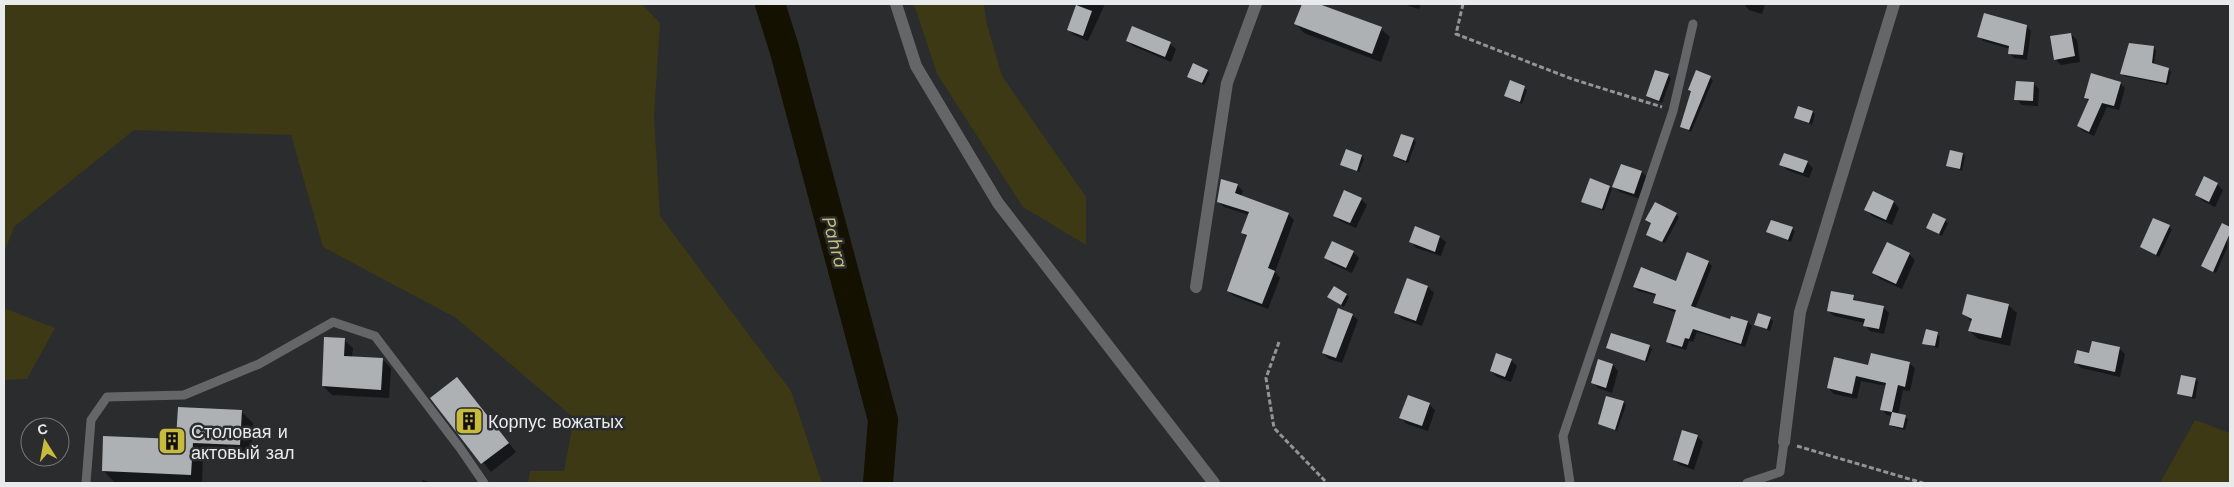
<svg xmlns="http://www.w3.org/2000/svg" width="2234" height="487" font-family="'Work Sans',sans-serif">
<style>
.green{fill:#3d3914}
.shadow{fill:#0007}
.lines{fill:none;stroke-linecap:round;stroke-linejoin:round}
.river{stroke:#141100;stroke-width:30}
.building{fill:#aeb1b4}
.path{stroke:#939495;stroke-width:3;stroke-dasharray:5 2.5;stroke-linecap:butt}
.service{stroke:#646668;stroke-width:9}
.minor{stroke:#646668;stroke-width:12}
.tertiary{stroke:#646668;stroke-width:12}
.labels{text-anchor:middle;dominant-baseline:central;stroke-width:5;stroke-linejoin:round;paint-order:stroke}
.poi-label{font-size:18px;fill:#e9eaeb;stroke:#2a2c2e;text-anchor:start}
.water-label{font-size:19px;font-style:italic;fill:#cac27b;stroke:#2a2c2e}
</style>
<rect width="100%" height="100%" fill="#2a2c2e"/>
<path class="green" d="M4,4h638l18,19 -6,93 6,100 131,175 31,92h-294l2,-12h34l10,-53 -118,-100 -133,-71 -32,-112 -157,-5 -120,97 -10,26z
M914,4h70l2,17 16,55 84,121v48l-63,-38 -86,-133z
M4,308l51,20 -28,51 -23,1z
M2195,420l35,13v50h-70z"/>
<path class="shadow" d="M1078,4h27l-17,37 -14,-6 -6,-6z
M1303,4h12l66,25 9,8 -9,25 -77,-29 -8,-9z
M1403,4h18l-2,5z
M1744,4h21l-3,10 -13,-4z
M2026,26l5,5 -4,29 -13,-2 -5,-5 1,-4 -27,-8 -4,-5z
M1133,28l37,16 6,5 -5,13 -38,-16 -6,-5z
M2071,34l6,6 3,22 -19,3 -6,-6z
M2153,47l3,3 -2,15 17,6 -3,14 -44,-9 -2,-3z
M1207,71l3,2 -6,12 -16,-9z
M1697,72l16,8 -22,52 -10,-5 11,-35 -3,-2z
M1668,75l3,3 -9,25 -12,-5 -3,-2z
M1511,82l16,8 -5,14 -16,-8z
M2120,83l5,5 -6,22 -12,-3 -13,29 -11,-5 -5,-5 11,-24 -4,-5z
M2034,84l5,5 -1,17 -16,-1 -6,-6z
M1813,112l2,2 -3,11 -17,-7z
M1413,139l3,3 -8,21 -11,-4 -2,-3z
M1963,154l2,2 -3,15 -14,-6z
M1362,156l2,3 -5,13 -17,-8z
M1807,162l6,6 -4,10 -22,-8 -6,-6z
M1622,165l20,7 6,6 -8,21 -20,-7 -6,-5z
M2217,184l6,6 -8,17 -12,-6 -6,-6z
M1237,185l6,6 -2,5 47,18 6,6 -19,52 5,6 -12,31 -34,-13 -6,-5 20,-53 -6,-5 7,-18 -25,-8 -6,-5z
M1610,187l2,2 -8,22 -21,-9z
M1874,193l20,9 5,6 -7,17 -20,-9 -6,-6z
M1361,199l6,6 -11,23 -16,-7 -6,-6z
M1676,214l3,3 -14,26 -18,-8z
M1934,215l14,8 -6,13 -14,-8z
M2154,219l18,10 -13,28 -17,-10z
M1792,229l3,2 -4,11 -23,-10z
M2227,229v19l-11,25 -13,-7z
M1440,237l6,5 -5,14 -25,-8 -5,-6z
M1353,252l6,6 -7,15 -20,-9 -6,-6z
M1909,254l6,6 -13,29 -22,-10 -6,-6z
M1708,262l4,4 -17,43 36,12 1,-4 16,5 4,4 -7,21 -48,-15 -4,10 -4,-1 -3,9 -14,-4 -4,-5 9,-28 -18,-7 -5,-4 3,-6 -19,-5 -4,-5 43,-4z
M1428,287l6,6 -12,33 -20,-7 -6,-6z
M1347,295l2,2 -5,10 -15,-10z
M1853,297l5,5 25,5 6,6 -5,21 -14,-3 -5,-6v-2l-31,-7 -6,-6z
M2008,305l9,8 -7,33 -32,-7 -9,-9 3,-8 -8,-8z
M1352,315l6,5 -16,43 -13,-4 -6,-6z
M1770,318l3,3 -3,10 -14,-6z
M1926,330l14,6 -2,12 -14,-5z
M344,340l9,8 -1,9 30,2 9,9 -2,30 -57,-3 -9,-9z
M1649,346l3,3 -5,13 -40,-14z
M2119,348l6,6 -5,23 -39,-9 -5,-5z
M1511,360l6,6 -6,16 -14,-5 -6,-6z
M1909,363l6,5 -5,23 -7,-1 -5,25 10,4 -3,11 -12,-3 -2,-2 2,-9 -6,-1 -6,-6 5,-23 -25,-5 -4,18 -23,-5 -6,-6 41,-21z
M1613,365l5,6 -6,22 -14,-5 -6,-6z
M457,379l59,73 -25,20 -59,-74z
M2196,379l2,3 -3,17 -17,-6z
M1623,402l3,3 -9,26 -18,-7z
M1429,404l6,6 -7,21 -21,-7 -6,-6z
M241,411l12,12 -2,33 -48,-2 -1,29 -88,-1 -11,-12z
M1697,436l6,6 -9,28 -14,-5 -6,-5z
M423,480l8,3h-9z"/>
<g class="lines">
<path class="river" d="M770,4l14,44 99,372 -5,63"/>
</g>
<path class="building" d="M1302,4h17l63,23 -10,27 -78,-30z
M1076,5l16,6 -9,25 -16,-6z
M1984,13l43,12 -4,30 -15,-1 1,-8 -32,-9z
M1132,26l39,16 -6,15 -39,-16z
M2071,33l4,23 -21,4 -4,-24z
M2129,43l25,3 -2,17 17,5 -3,15 -46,-9z
M1193,63l15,7 -6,13 -15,-6z
M1655,70l14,4 -10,27 -13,-5z
M1696,70l15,6 -22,54 -9,-3 11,-36 -3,-1z
M2091,73l30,9 -7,24 -12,-3 -13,29 -12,-6 12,-27 -5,-1z
M1510,80l15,6 -5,16 -16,-6z
M2016,81l18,1 -1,19 -19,-1z
M1798,106l15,5 -4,12 -15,-5z
M1401,134l13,4 -8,23 -13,-5z
M1346,149l16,6 -5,16 -17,-6z
M1950,150l13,3 -3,16 -14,-3z
M1784,153l24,8 -5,12 -24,-8z
M1621,164l21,7 -8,23 -22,-7z
M2204,176l14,7 -9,19 -14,-7z
M1590,178l20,8 -8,23 -21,-7z
M1221,179l17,5 -3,9 54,20 -21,55 7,3 -13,33 -35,-13 20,-56 -6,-2 8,-21 -32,-10z
M1344,190l18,8 -12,25 -17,-7z
M1873,191l21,10 -8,19 -22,-10z
M1655,202l22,11 -15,29 -16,-7 5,-12 -6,-3z
M1933,213l13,6 -7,15 -13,-6z
M2153,218l17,7 -14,30 -16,-8z
M1771,220l22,7 -5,13 -22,-8z
M2222,223l8,4v6l-17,39 -12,-6z
M1415,226l25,10 -5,16 -26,-10z
M1332,241l22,10 -8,17 -22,-10z
M1887,242l23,11 -14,31 -24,-11z
M1687,252l22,9 -18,45 39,13 1,-3 17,5 -7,23 -48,-15 -4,10 -4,-1 -3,9 -16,-5 10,-32 -23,-7 3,-9 -23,-7 8,-20 35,14z
M1407,278l21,8 -12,35 -22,-8z
M1334,286l13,8 -6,11 -14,-8z
M1831,291l23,4 -1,5 31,6 -5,23 -16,-3 2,-7 -38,-8z
M1967,294l42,10 -8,34 -33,-7 4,-12 -10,-5z
M1338,308l15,6 -17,44 -14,-5z
M1758,313l13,4 -4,12 -13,-4z
M1926,329l12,3 -3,14 -13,-2z
M1611,333l39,12 -5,16 -39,-13z
M324,337l21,1 -1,18 39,2 -2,32 -59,-4z
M2092,341l28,6 -5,25 -41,-9 3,-13 12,3z
M1496,353l16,6 -7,18 -15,-6z
M1871,353l39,9 -5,25 -7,-2 -6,27 -12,-2 6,-27 -30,-7 -4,18 -25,-6 7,-31 34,8z
M1598,359l15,5 -7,24 -15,-5z
M2181,375l15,3 -4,19 -15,-3z
M457,377l52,66 -28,21 -51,-66z
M1408,395l22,8 -8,23 -23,-8z
M1606,396l18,5 -9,29 -17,-6z
M178,407l64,3 -2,35 -47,-2 -2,32 -89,-4 1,-35 73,3z
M1892,412l14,3 -3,13 -14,-3z
M1682,430l16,5 -10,30 -15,-5z"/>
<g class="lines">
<path class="path" d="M1463,4l-7,30 116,45 90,28
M1279,342l-13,36 8,50 53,55
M1797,446l126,37"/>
<path class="service" d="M86,483l5,-63 16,-23 77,-2 75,-31 74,-42 42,14 85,112 24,35
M1570,483l-7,-47 110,-325 20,-87
M1747,483l33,-11 4,-30"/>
<path class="minor" d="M1196,287l31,-204 29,-79
M1784,442l16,-130 94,-308"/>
<path class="tertiary" d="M896,4l20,62 82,137 216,280"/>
</g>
<defs>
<symbol id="building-square" viewBox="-11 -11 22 22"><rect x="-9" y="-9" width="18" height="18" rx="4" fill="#c8bb3b" stroke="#2a2c2e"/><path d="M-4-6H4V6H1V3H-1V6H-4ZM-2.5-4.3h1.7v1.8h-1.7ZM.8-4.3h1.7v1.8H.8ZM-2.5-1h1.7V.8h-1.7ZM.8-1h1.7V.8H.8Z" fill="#111"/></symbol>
</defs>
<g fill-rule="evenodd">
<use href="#building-square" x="453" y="405" width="32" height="32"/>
<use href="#building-square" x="156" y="425" width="32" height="32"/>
</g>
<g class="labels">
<g class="poi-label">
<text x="488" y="421">Корпус вожатых</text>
<text x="191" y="431">Столовая и<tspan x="191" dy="21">актовый зал</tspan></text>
</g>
<g class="water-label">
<text transform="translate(835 242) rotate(75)">Pahra</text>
</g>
</g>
<rect width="2234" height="487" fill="none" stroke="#e9eaeb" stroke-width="10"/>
<g transform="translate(45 442) rotate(349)"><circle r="24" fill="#2a2c2e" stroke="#76787a"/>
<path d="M0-4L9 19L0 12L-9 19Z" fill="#c8bb3b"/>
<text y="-8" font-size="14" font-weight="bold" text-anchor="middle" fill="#e9eaeb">С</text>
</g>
</svg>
